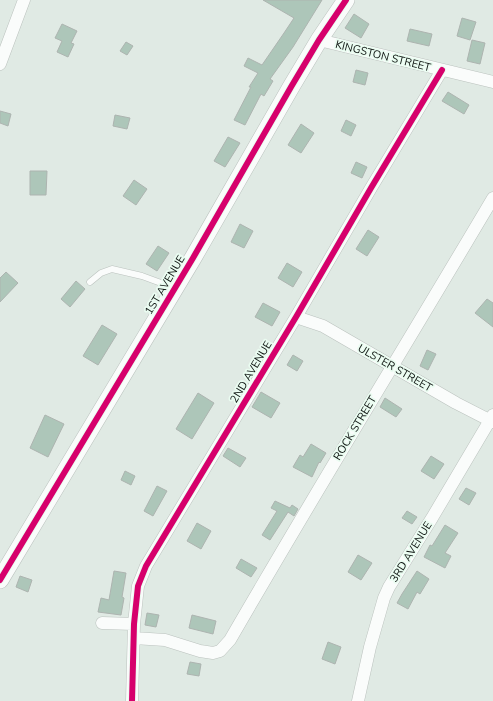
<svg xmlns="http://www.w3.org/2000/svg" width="493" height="701" font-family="'Nunito Sans',sans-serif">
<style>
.building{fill:#adc6b9;stroke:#adb4b0}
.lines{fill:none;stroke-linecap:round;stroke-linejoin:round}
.lane-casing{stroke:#bbc2be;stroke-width:7}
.street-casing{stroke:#bbc2be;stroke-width:13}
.secondary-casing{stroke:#bbc2be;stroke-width:18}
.lane{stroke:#fafcfb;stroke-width:6}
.street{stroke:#fafcfb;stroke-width:12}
.secondary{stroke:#fafcfb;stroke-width:17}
.cycleway-casing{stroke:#eafcf1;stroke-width:8}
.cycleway{stroke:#d6006c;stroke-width:6}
.labels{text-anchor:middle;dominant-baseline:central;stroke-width:3.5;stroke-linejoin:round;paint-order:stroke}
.street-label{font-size:11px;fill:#0f1512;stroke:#eafcf1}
</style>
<rect width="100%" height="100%" fill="#e0eae4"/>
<path class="building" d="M263,0h59l-29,47 -23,32 3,2 -9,15 -3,-2 -16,31 -11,-5 17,-33h-2l9,-14 -14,-7 4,-8 14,7 22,-32 10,-15z
M354,14l15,10 -8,14 -16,-10z
M462,18l14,4 -6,18 -13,-4z
M62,24l15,7 -6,12 3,1 -6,13 -11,-5 5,-11 -7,-3z
M410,29l22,5 -3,12 -22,-5z
M472,40l13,3 -5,21 -13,-3z
M126,42l7,4 -6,9 -7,-4z
M356,70l12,3 -3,12 -12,-3z
M448,92l21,13 -5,9 -22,-13z
M0,111l11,3 -3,12 -8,-3z
M115,115l15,3 -3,11 -14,-3z
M346,120l10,5 -5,11 -10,-5z
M301,124l13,9 -13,20 -13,-8z
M228,137l12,6 -15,24 -11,-6z
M356,162l11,5 -5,11 -11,-5z
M30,171h17l-1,24h-16z
M134,180l13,9 -11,16 -13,-9z
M240,224l13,7 -9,17 -13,-6z
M368,230l11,7 -12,19 -11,-7z
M158,246l11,7 -12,18 -11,-7z
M287,263l15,9 -9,15 -15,-9z
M6,272l12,11 -18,19v-24z
M76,281l9,8 -15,18 -9,-8z
M487,299l6,4v24l-18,-14z
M263,303l17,9 -8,14 -17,-9z
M102,325l15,9 -19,31 -15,-9z
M427,350l9,4 -8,16 -8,-4z
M293,355l10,6 -6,10 -10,-6z
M261,392l19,11 -9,15 -19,-11z
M198,393l16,10 -22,36 -16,-10z
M385,398l17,11 -6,8 -16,-10z
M45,415l19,9 -16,33 -18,-9z
M311,444l15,9 -6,10 -1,-1 -7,15 -19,-10 7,-12 3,2z
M228,448l18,10 -6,9 -17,-11z
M431,456l13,8 -10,15 -13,-8z
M125,471l10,5 -4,9 -10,-5z
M157,486l10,5 -14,25 -9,-5z
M466,488l10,5 -7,12 -10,-6z
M275,501l15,7 2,-3 6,4 -4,7 -6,-4 -18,28 -8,-5 15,-24 -6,-3z
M407,511l10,6 -5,7 -10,-6z
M197,523l14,8 -10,18 -14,-8z
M445,525l13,8 -13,20 6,3 -6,12 -21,-11 6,-12 2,1z
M358,555l14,8 -11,17 -13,-8z
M241,559l16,9 -6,9 -15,-9z
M114,571l12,2 -4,24 2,1 -3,17 -23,-3 3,-14 8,2z
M417,571l12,8 -9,15 -3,-2 -9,17 -11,-6 5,-9z
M20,576l12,4 -4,12 -12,-5z
M147,613l12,2 -3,12 -11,-2z
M192,615l24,6 -3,13 -24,-6z
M328,642l13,5 -6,17 -13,-5z
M190,662l11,2 -2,12 -12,-2z"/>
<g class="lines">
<defs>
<path id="lane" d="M90,282l11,-9 11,-4 30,7 19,7 11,8"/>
<path id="street" d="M319,40l174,42
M0,64l24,-64
M296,317l27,9 133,77 37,19
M102,623l32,1
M134,638l31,2 35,11 13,2 7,-2 10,-11c86,-149 176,-295 263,-442
M132,701l2,-77 4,-38 8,-20 150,-249 75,-129 71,-118
M358,701l12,-54 14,-49 5,-11 43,-69 61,-103"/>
<path id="secondary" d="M0,580l193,-322 98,-171 28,-47 27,-40"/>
</defs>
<use href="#lane" class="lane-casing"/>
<use href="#street" class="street-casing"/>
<use href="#secondary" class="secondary-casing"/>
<use href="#lane" class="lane"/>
<use href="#street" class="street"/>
<use href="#secondary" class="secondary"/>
<defs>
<path id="cycleway" d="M0,580l193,-322 98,-171 28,-47 27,-40
M132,701l2,-77 4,-38 8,-20 150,-249 75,-129 71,-118"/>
</defs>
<use href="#cycleway" class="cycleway-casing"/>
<use href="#cycleway" class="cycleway"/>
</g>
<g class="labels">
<g class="street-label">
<text transform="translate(383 56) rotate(14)">KINGSTON STREET</text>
<text transform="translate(165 285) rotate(-59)">1ST AVENUE</text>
<text transform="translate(395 368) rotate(30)">ULSTER STREET</text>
<text transform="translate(251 372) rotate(-59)">2ND AVENUE</text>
<text transform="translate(355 428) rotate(-59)">ROCK STREET</text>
<text transform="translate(411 552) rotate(-58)">3RD AVENUE</text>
</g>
</g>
</svg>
